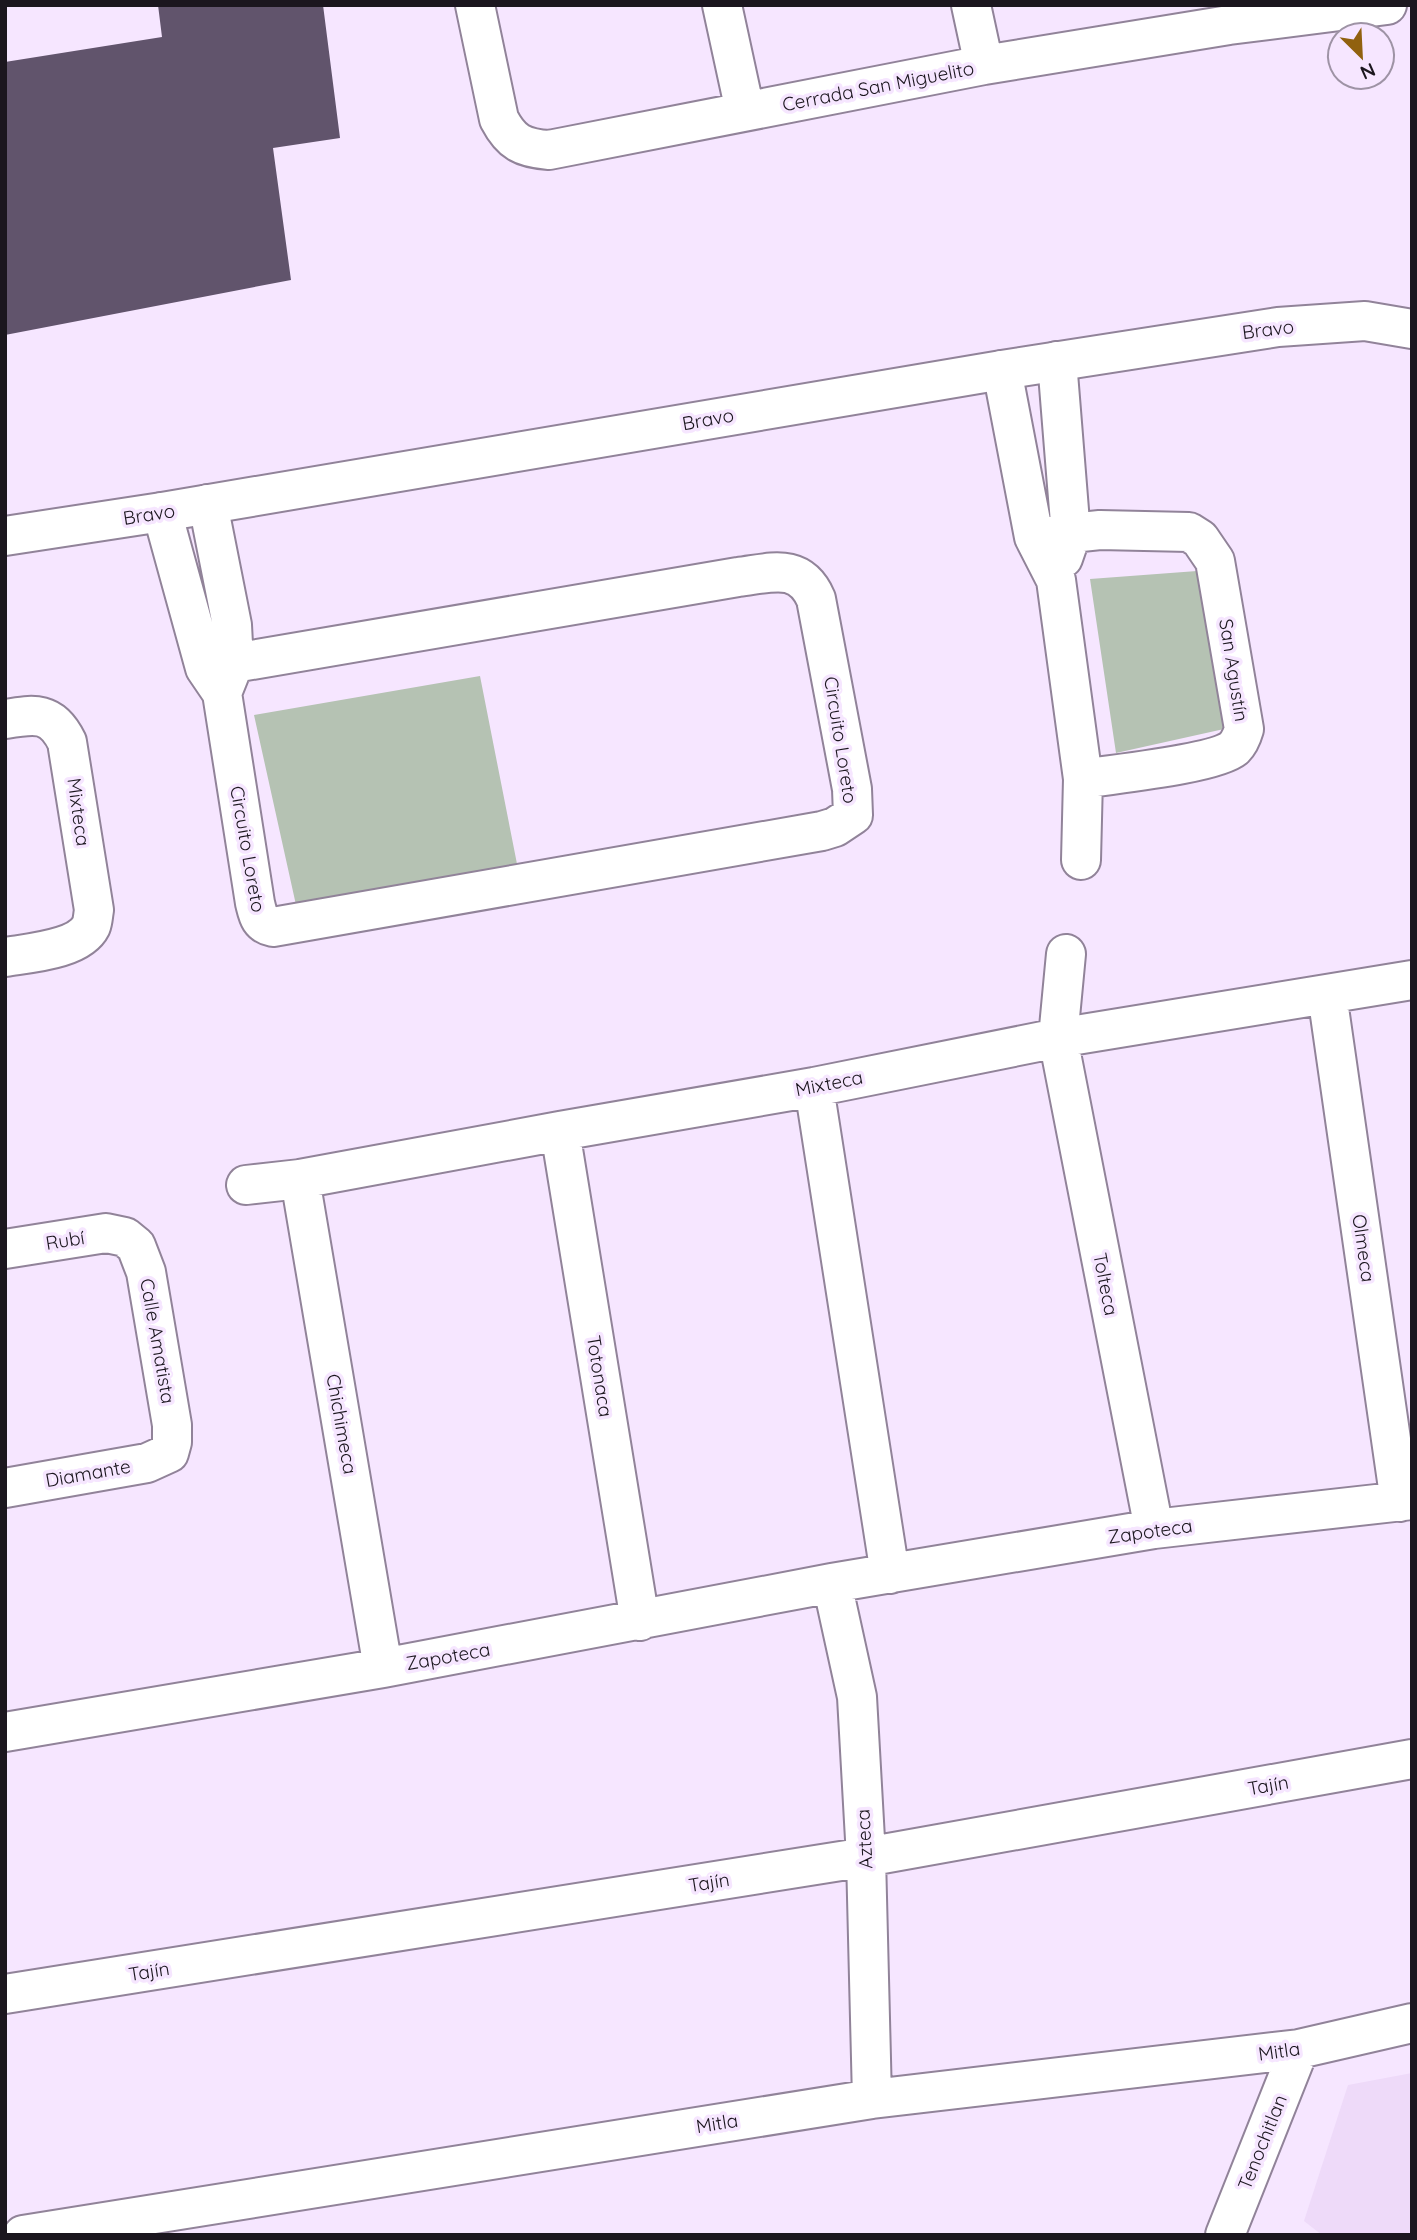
<svg xmlns="http://www.w3.org/2000/svg" width="1417" height="2240" font-family="Quicksand,sans-serif">
<style>
.built{fill:#eedaf9}
.green{fill:#b5c2b3}
.building{fill:#61546c}
.lines{fill:none;stroke-linecap:round;stroke-linejoin:round}
.minor-casing{stroke:#918399;stroke-width:42}
.major-casing{stroke:#918399;stroke-width:42}
.minor{stroke:#fff;stroke-width:38}
.major{stroke:#fff;stroke-width:38}
.labels{text-anchor:middle;dominant-baseline:central;stroke-width:7;stroke-linejoin:round;paint-order:stroke}
.street-label{font-size:19px;fill:#1b161e;stroke:#f6e6ff}
</style>
<rect width="100%" height="100%" fill="#f6e6ff"/>
<path class="built" d="M1412,2073v162h-90l-18,-14 44,-136z"/>
<path class="green" d="M1197,571l27,158 -108,24 -26,-174z
M480,676l38,193 -222,36 -42,-190z"/>
<path class="building" d="M158,5h165l17,133 -67,10 18,132 -286,55v-273l157,-25z"/>
<g class="lines">
<defs>
<path id="minor" d="M475,5l24,114c12,23 23,29 50,31l435,-85 245,-40 158,-20
M722,5l23,106
M971,5l13,60
M1057,361l14,174 -8,23
M1002,370l32,167 22,43 27,199 -2,81
M208,504l24,121 2,38 -10,25
M162,512l43,156 17,25 33,210c3,12 4,21 18,24l549,-96 13,-4 18,-12 -1,-26 -36,-190c-16,-37 -45,-26 -78,-22l-533,91
M1034,537l66,-7 89,2 11,7 15,22 29,168c-2,7 -4,13 -10,19 -19,16 -121,26 -151,31
M5,719c30,-5 47,-8 62,23l27,168c-1,5 -1,11 -3,16 -12,24 -62,27 -86,31
M1066,954l-8,84 96,491
M1327,994l73,508
M814,1087l76,487
M560,1131l80,490
M300,1179l83,489
M246,1185l54,-6 260,-48 254,-44 244,-49 354,-58
M5,1249l101,-16 19,4 11,9 10,26 26,153v17l-3,11 -22,10 -142,25
M832,1583l25,114 9,160 6,242
M5,1732l378,-64 449,-85 322,-54 258,-29
M5,1994l861,-137 546,-98
M23,2235l849,-136 427,-50 113,-26
M1225,2235l74,-186"/>
<path id="major" d="M5,536l157,-24 840,-142 276,-43 87,-6 47,8"/>
</defs>
<use href="#minor" class="minor-casing"/>
<use href="#major" class="major-casing"/>
<use href="#minor" class="minor"/>
<use href="#major" class="major"/>
</g>
<g class="labels">
<g class="street-label">
<text transform="translate(878 86) rotate(-11)">Cerrada San Miguelito</text>
<text transform="translate(1268 329) rotate(-7)">Bravo</text>
<text transform="translate(708 419) rotate(-10)">Bravo</text>
<text transform="translate(149 514) rotate(-9)">Bravo</text>
<text transform="translate(1234 670) rotate(81)">San Agustín</text>
<text transform="translate(841 740) rotate(81)">Circuito Loreto</text>
<text transform="translate(79 812) rotate(82)">Mixteca</text>
<text transform="translate(248 849) rotate(80)">Circuito Loreto</text>
<text transform="translate(829 1083) rotate(-11)">Mixteca</text>
<text transform="translate(65 1240) rotate(-9)">Rubí</text>
<text transform="translate(1364 1248) rotate(82)">Olmeca</text>
<text transform="translate(1106 1284) rotate(79)">Tolteca</text>
<text transform="translate(158 1341) rotate(80)">Calle Amatista</text>
<text transform="translate(600 1376) rotate(81)">Totonaca</text>
<text transform="translate(342 1424) rotate(80)">Chichimeca</text>
<text transform="translate(88 1473) rotate(-10)">Diamante</text>
<text transform="translate(1150 1531) rotate(-8)">Zapoteca</text>
<text transform="translate(448 1656) rotate(-10)">Zapoteca</text>
<text transform="translate(1268 1785) rotate(-10)">Tajín</text>
<text transform="translate(864 1839) rotate(-93)">Azteca</text>
<text transform="translate(709 1882) rotate(-9)">Tajín</text>
<text transform="translate(149 1971) rotate(-9)">Tajín</text>
<text transform="translate(1279 2051) rotate(-8)">Mitla</text>
<text transform="translate(717 2123) rotate(-9)">Mitla</text>
<text transform="translate(1262 2142) rotate(-68)">Tenochitlan</text>
</g>
</g>
<rect width="1417" height="2240" fill="none" stroke="#1b161e" stroke-width="14"/>
<g transform="translate(1361 56) rotate(156)"><circle r="33" fill="#f6e6ff" stroke="#9e93a5" stroke-width="2"/>
<path d="M0-5L12 26L0 18L-12 26Z" fill="#91610f"/>
<text y="-10" font-size="19" font-weight="bold" text-anchor="middle" fill="#1b161e">N</text>
</g>
</svg>
